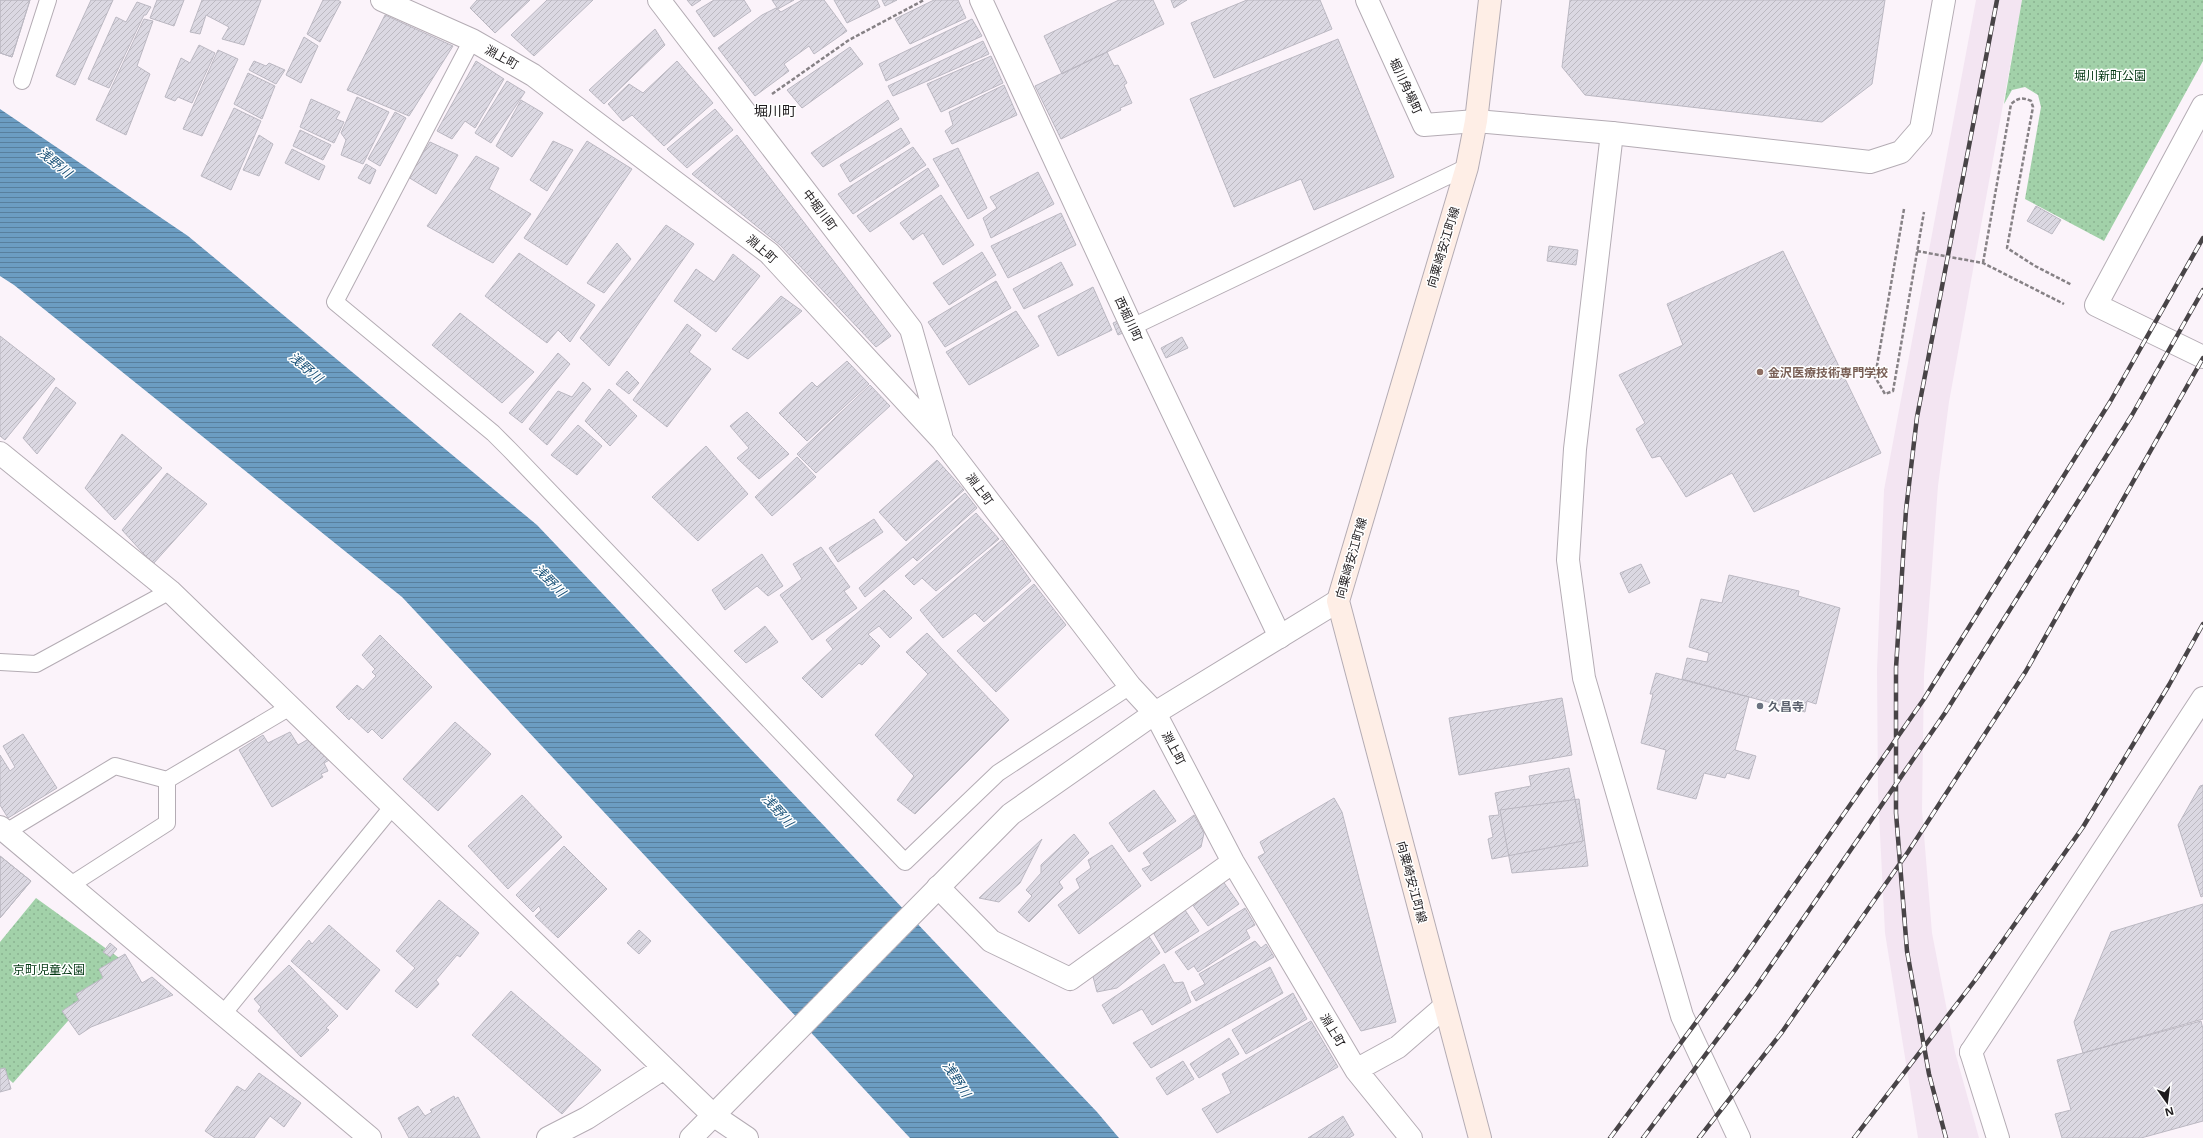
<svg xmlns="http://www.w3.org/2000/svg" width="2203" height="1138" font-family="'Noto Sans','Noto Sans JP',sans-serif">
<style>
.built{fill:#f3e5f2}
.park{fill:url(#park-dots)}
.water{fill:url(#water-rules)}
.building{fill:url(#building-hatch);stroke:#bbb8c2}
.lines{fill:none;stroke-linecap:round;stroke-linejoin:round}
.service-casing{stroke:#b4acb4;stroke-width:18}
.minor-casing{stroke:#b4acb4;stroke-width:24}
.tertiary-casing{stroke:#b4acb4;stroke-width:24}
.secondary-casing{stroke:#b4acb4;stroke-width:24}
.path{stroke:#868185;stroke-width:2.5;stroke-dasharray:4 2;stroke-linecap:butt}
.service{stroke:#fff;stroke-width:16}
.minor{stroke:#fff;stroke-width:22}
.tertiary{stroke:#fff;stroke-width:22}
.secondary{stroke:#feeee6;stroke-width:22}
.rail-casing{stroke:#484447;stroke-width:4.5}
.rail{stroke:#fff;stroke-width:3;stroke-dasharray:9;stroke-linecap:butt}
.education-dot{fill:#8d6e63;stroke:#fff;stroke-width:1.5}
.worship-dot{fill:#6b7280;stroke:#fff;stroke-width:1.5}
.labels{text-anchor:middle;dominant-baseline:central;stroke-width:3;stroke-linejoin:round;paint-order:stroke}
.street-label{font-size:12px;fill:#1f1c1e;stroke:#fff}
.park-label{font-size:12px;fill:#003611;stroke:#fff}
.education-label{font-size:12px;font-weight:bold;fill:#785e54;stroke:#fff;text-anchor:start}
.worship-label{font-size:12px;font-weight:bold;fill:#5b616d;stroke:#fff;text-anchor:start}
.water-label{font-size:13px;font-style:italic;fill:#1a5278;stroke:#fff}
.quarter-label{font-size:14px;fill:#1f1c1e;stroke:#fff}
</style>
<defs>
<pattern id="park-dots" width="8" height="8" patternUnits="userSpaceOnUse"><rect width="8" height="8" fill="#a2d1a9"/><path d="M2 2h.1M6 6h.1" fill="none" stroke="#8bb391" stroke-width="1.8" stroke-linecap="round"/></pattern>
<pattern id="water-rules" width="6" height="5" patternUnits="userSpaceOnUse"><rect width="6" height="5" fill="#6c9dc2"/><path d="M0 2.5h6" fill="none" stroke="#587f9d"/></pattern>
<pattern id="building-hatch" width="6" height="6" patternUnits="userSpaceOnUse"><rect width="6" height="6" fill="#dbd8e2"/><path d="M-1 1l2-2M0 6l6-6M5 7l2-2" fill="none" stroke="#bcb9c1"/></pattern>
</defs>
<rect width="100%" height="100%" fill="#fbf3fa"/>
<path class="built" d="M1976,0h46l-73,402 -11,84 -14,188 -2,136 10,123 23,119 24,86h-61l-33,-205 -7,-139 -1,-124 7,-180z"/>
<path class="park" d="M2022,0h181v61l-99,180 -79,-42 16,-92 -3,-12 -13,-8 -13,3 -8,14z
M36,898l86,62 -109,123 -13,-12v-129z"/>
<path class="water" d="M0,109l188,127 349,289 560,587 22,26h-209l-508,-541 -388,-312 -14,-9z"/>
<path class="building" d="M0,0h30l-18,57 -12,-4z
M0,0h30l-18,57 -12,-4z
M91,0h22l-38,85 -19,-9z
M157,0h27l-10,26 -24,-8z
M202,0h59l-17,45 -22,-6 7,-12 -23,-12 -6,19 -10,-2z
M323,0h15l3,2 -21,40 -13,-8z
M477,0h53l-35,33 -25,-25z
M547,0h46l-59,56 -23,-21z
M687,0h14l-9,6z
M714,0h30l7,11 -37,26 -18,-26z
M772,0h22l-16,9z
M802,0h22l23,31 -33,23 -5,-8 -25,18 5,7 -34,25 -37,-48 44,-33 14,-7 5,4z
M834,0h43l3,7 -33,16z
M882,0h15l-12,6z
M934,0h24l8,18 -56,26 -15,-25z
M1119,0h34l11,24 -102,50 -18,-38z
M1171,0h16l-13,8z
M1247,0h73l12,29 -118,49 -23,-55z
M1570,0h315l-13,84 -50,38 -237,-27 -23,-28z
M137,2l14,5 -5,8h-2l-35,73 -21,-9 28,-62 10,5z
M385,15l68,31 -44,70 -62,-26z
M144,19l9,2 -16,45 13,8 -24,61 -30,-15z
M972,19l10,17 -96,45 -7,-17z
M655,29l10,16 -61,59 -15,-14z
M304,37l14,9 -17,37 -15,-8z
M1338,39l56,138 -80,33 -13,-31 -67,28 -44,-108z
M983,41l6,13 -96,42 -5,-10z
M199,45l16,8 -23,50 -14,-6 -3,4 -10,-4 16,-39 9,5z
M850,47l13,17 -61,44 -15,-18z
M218,50l20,9 -36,77 -19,-7z
M1107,52l7,14 4,-1 9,18 -3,2 8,18 -12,5 1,2 -2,1 -58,28 -26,-53z
M991,56l12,27 -62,29 -14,-28z
M254,61l12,5 3,-3 16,7 -9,14 -27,-14z
M476,61l28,18 -29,49 -10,-7 -13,18 -15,-8z
M677,61l36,42 -49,43 -32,-31 -9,6 -15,-17 21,-20 14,9z
M248,73l27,13 -13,33 -28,-15z
M507,81l18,11 -34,51 -16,-10z
M1004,85l13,30 -65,29 -7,-13 8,-6 -4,-13z
M357,97l32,15 -26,52 -22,-9 5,-15 -5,-7z
M311,99l29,13 -4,7 8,3 -10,21 -34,-16z
M521,100l22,13 -31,44 -16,-11z
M888,100l11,19 -76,48 -12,-14z
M234,108l27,13 -30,69 -30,-14z
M715,109l18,21 -46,38 -20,-19z
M395,112l11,6 -26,48 -12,-7z
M901,128l9,15 -60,39 -10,-17z
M300,130l31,15 -8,15 -30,-14z
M259,135l14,9 -14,32 -16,-6z
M737,135l154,201 -15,11 -96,-102 -88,-71z
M553,141l20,9 -26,41 -17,-11z
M587,141l45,28 -65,96 -43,-27z
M430,142l28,13 -22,39 -28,-17z
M913,147l13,18 -73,49 -15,-20z
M958,148l29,60 -19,11 -35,-60z
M292,149l33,17 -6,14 -34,-17z
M476,156l23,12 -10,21 42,25 -38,49 -66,-37z
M366,164l10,6 -6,14 -12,-6z
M928,168l11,18 -69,46 -13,-16z
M1038,172l16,32 -63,34 -8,-20 14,-10 -7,-11z
M941,195l33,50 -31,20 -20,-32 -10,7 -13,-17z
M2036,206l25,14 -9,14 -25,-13z
M1061,213l15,32 -68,33 -17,-32z
M666,225l28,19 -85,122 -29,-28z
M617,243l14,16 -27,34 -17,-10z
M1549,246l29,4 -2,15 -29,-4z
M1783,251l98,202 -127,59 -22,-39 -46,24 -26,-41 -8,2 -16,-29 9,-6 -26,-48 64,-30 -16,-41z
M982,252l14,23 -47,30 -16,-22z
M519,253l76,52 -25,37 -12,-12 -11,13 -62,-47z
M733,254l27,22 -44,56 -42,-31 22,-32 18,13z
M1061,262l12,23 -49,24 -11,-20z
M996,281l15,27 -66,39 -17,-25z
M1093,287l19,43 -54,26 -20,-40z
M781,296l21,15 -54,48 -16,-10z
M1016,311l23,35 -70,39 -23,-33z
M460,313l74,59 -32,31 -70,-58z
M1120,320l3,13 -5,2 -5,-12z
M687,324l14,11 -12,17 22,17 -44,58 -34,-27z
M0,336l55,43 -50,61 -5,-4z
M1182,337l6,11 -22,10 -5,-10z
M558,353l12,11 -48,59 -13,-10z
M847,361l22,23 -62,57 -28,-28 33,-31 5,5z
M627,371l12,12 -10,11 -13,-10z
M583,382l8,7 -44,56 -18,-16 29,-38 14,6z
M870,385l20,21 -74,67 -19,-19z
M56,387l20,16 -39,51 -14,-16z
M609,389l28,27 -27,30 -25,-25z
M747,412l42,42 -30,25 -22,-21 12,-10 -19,-22z
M578,425l24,21 -25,29 -26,-20z
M122,434l40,34 -47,52 -30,-32z
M706,446l42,48 -50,47 -46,-44z
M797,457l19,20 -44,39 -17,-19z
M937,460l27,30 -58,51 -27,-29z
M167,473l40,31 -54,60 -31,-34z
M965,493l12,15 -60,53 -4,-4 -48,40 -6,-9z
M976,513l23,26 -63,52 -14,-13 -8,7 -9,-9z
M874,519l9,13 -45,30 -9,-14z
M1002,540l29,41 -47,41 -9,-9 -32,25 -23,-28z
M821,547l29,40 -6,4 13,17 -45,32 -32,-45 22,-16 -9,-15z
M762,554l21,32 -15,10 -11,-10 -32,24 -13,-20z
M1641,564l9,19 -21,10 -9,-20z
M1729,575l70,16 -1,5 42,12 -24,96 -9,-3 -2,11 -123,-33 5,-21 20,4 2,-9 -20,-6 12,-48 21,4z
M1034,584l32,41 -70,67 -39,-41z
M884,590l28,28 -22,20 -11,-12 -11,8 12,12 -18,19 -3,-2 -37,35 -20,-20 31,-29 -7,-9z
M765,626l13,16 -32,21 -12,-12z
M927,633l82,87 -94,94 -18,-14 17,-24 -39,-41 53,-61 -22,-22z
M380,635l52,52 -50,52 -10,-10 -4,4 -17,-16 -2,3 -13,-13 21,-22 6,5 13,-14 -4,-4 3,-3 -13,-14z
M1656,673l93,24 -14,53 21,6 -7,23 -22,-6 -2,5 -21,-5 -8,26 -39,-10 9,-39 -25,-7 12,-49h-3z
M1562,698l10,57 -113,20 -10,-57z
M455,722l36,32 -53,57 -35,-32z
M290,732l8,13 16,-9 19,22 -9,5 4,8 -7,3 2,3 -51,30 -33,-57 24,-15 5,8z
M23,734l34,54 -49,30 -8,-13v-50l10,16 5,-4 -12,-21z
M1569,768l14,73 -91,18 -4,-20 5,-2 -4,-21 10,-1 -4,-22 36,-7 -2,-10z
M2203,785v111l-2,1 -23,-72 22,-39z
M1154,790l22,31 -47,31 -20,-29z
M522,795l40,42 -54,52 -40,-43z
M1334,798l8,14 54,210 -35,9 -103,-174 7,-4 -5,-11z
M1579,799l9,67 -76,7 -12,-63z
M1194,815l10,18 -3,14 -50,34 -9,-12 9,-4 -8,-12z
M1074,834l15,19 -30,29 4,6 -34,34 -11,-10 14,-16 -6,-6 15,-17v-8z
M1042,839l-22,44 -21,19 -20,-4z
M1112,845l29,41 -62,48 -21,-29 22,-17 -4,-9 15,-11 -3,-8z
M564,846l43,43 -49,49 -23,-22 6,-6 -2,-4 -6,6 -17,-17z
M0,856l31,25 -31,37z
M0,856l31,25 -31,37z
M1220,877l19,27 -31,22 -19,-26z
M439,900l40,33 -19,24 -3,-2 -21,25 3,4 -22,24 -22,-17 20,-23 -19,-17z
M2203,904v115l-120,34 -9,-31 37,-90z
M1183,907l16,24 -34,22 -15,-26z
M1245,908l10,17 -9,5 4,8 -52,34 -4,-6 -6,4 -13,-18z
M329,925l51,45 -33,40 -56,-49 18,-21 3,4z
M639,930l12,11 -12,13 -12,-11z
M1146,932l14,21 -43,35 -20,4 -6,-23z
M1255,941l6,7 5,-4 8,13 -78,44 -5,-9 14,-8 -6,-10z
M110,943l7,6 -7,8 -7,-5z
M125,954l17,29 10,-6 21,18 -82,32 -12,8 -17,-24 17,-11 -3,-6 27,-16 -4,-9z
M1164,964l10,19 9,-1 8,20 -39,23 -10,-16 -29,15 -11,-19z
M289,965l49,51 -12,12 3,2 -28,27 -43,-46 3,-4 -7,-8z
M1270,967l13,26 -132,75 -18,-25z
M511,991l90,79 -39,44 -90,-79z
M1293,993l14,26 -61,35 -14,-24z
M1311,1021l27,46 -121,66 -15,-24 29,-16 -9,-19z
M2201,1021l2,8v92l-62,17h-79l-7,-24 16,-4 -14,-50z
M1229,1038l10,16 -40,24 -9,-14z
M1183,1061l11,18 -27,16 -11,-17z
M5,1068l6,21 -11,3v-23z
M259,1073l42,30 -17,24 -14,-11 -16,22h-39l-10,-7 32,-45 8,5z
M454,1096l1,3 3,-2 22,41h-71l-11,-20 20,-12 7,10 7,-4 -2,-2z
M1343,1116l11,19 -5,3h-41z"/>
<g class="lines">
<defs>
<path id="service" d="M472,40l-137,262 158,131 17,17 395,412 93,-89 132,-87
M22,81l26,-81
M1132,327l335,-160
M0,662l36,2 134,-73
M6,832l109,-66 52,14
M69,886l98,-63v-43l123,-73
M223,1014l170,-208"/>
<path id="minor" d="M382,0l90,40 61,35 236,178 173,187 188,246 25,27 78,149 123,208 55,68
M659,0l252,329 30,106
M981,0l151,327 148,310
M1367,0l57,125 52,-4
M2203,106l-107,199 107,52
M1612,133l-37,316 -7,111 16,118 98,338 57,122
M0,453l170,138 543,524 34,23
M0,827l370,311
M938,887l53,54 79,38 163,-117
M1971,1052l27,86
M1356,1070l42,-23 46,-40
M548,1138l39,-20 77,-50"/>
<path id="tertiary" d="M1476,121l136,12 258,29 31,-10 20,-23 23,-129
M1971,1052l232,-354
M691,1138l320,-324 144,-101 183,-112"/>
<path id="secondary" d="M1480,1138l-142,-537 129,-434 9,-46 14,-121"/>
</defs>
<use href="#service" class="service-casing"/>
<use href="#minor" class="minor-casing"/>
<use href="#tertiary" class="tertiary-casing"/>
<use href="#secondary" class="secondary-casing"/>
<path class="path" d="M772,94l77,-54 75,-40
M1904,209l-29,168 10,17 8,-3 31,-179
M1917,251l66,12 81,41
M1983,263l28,-159c7,-6 11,-7 20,-3l2,6 -26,141 28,18 37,19"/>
<use href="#service" class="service"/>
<use href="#minor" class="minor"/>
<use href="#tertiary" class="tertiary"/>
<use href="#secondary" class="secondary"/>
<defs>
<path id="rail" d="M1610,1138l125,-168 189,-271 186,-297 93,-164
M1643,1138l111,-148 191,-277 187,-298 71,-125
M1699,1138l83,-106 126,-180 118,-181 177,-313
M1854,1138l122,-159 107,-152 86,-142 34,-61
M1946,1138l-17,-64 -22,-123 -11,-138v-145l10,-158 11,-93 80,-417"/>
</defs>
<use href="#rail" class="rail-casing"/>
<use href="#rail" class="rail"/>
</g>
<circle class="education-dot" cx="1760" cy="372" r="4"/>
<circle class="worship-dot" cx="1760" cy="706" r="4"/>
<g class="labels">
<g class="street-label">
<text transform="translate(502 57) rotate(29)">淵上町</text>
<text transform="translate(1406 86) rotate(65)">堀川角場町</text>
<text transform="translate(820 210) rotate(53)">中堀川町</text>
<text transform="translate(1443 247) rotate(-73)">向粟崎安江町線</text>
<text transform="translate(762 249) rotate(41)">淵上町</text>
<text transform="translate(1129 319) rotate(65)">西堀川町</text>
<text transform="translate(980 489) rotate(53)">淵上町</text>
<text transform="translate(1351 558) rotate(-74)">向粟崎安江町線</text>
<text transform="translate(1174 748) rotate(62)">淵上町</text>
<text transform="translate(1412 882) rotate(75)">向粟崎安江町線</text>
<text transform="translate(1333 1030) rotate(59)">淵上町</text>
</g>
<g class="park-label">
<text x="2110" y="75">堀川新町公園</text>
<text x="49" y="969">京町児童公園</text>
</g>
<g class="education-label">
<text x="1768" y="372">金沢医療技術専門学校</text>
</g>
<g class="worship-label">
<text x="1768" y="706">久昌寺</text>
</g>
<g class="water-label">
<text transform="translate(55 162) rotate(39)">浅野川</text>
<text transform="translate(306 367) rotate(41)">浅野川</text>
<text transform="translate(550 580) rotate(45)">浅野川</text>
<text transform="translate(778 810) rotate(48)">浅野川</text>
<text transform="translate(957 1079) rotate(57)">浅野川</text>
</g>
<g class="quarter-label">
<text x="775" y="110">堀川町</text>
</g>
</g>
<g transform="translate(2167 1102) rotate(166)" stroke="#ffffff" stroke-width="3" paint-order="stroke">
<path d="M0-3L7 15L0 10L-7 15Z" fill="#1f1c1e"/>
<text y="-6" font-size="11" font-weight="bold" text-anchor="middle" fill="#1f1c1e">N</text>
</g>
</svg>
